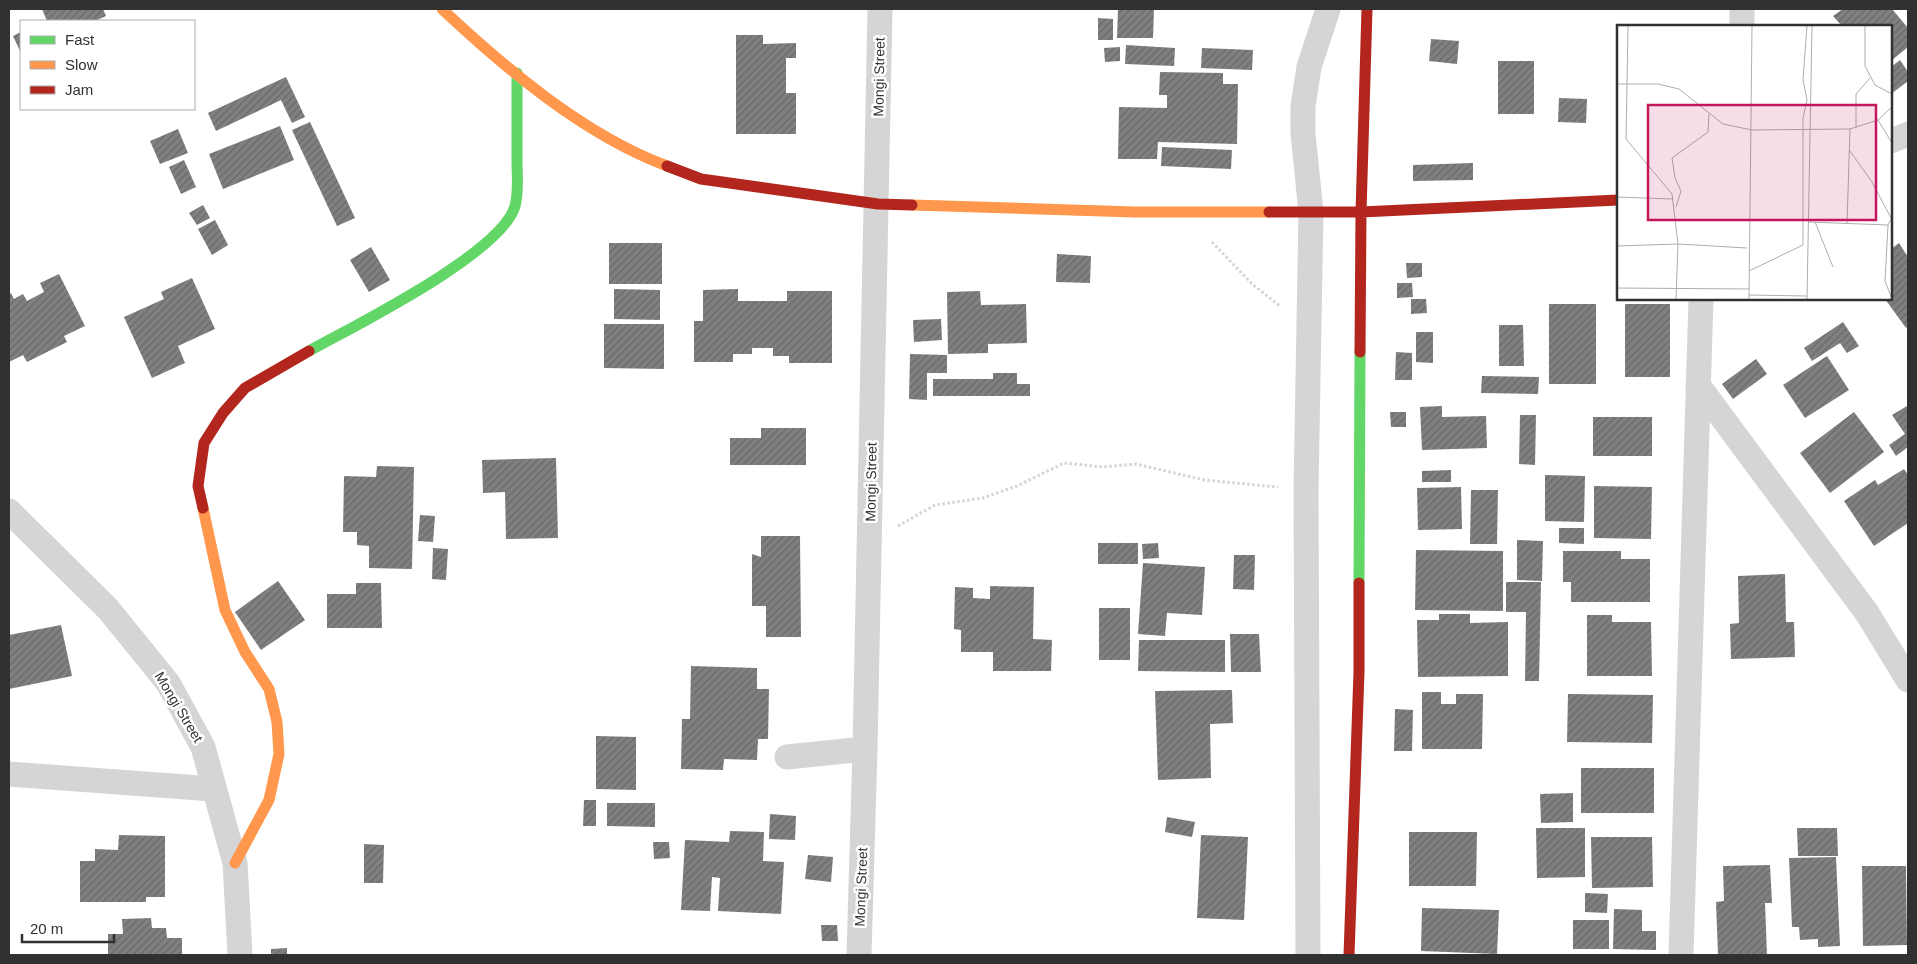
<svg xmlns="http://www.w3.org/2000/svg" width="1917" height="964" font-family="Helvetica,sans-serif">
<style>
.building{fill:url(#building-hatch)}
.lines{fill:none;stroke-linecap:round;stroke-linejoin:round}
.path{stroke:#d5d5d5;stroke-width:3;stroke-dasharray:2.5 2.5;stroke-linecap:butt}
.street{stroke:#d5d5d5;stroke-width:25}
.fast{stroke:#63d668;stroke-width:11}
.slow{stroke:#ff974d;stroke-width:11}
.jam{stroke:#b3261e;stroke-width:11}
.labels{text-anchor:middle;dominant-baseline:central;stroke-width:5;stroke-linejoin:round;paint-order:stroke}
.street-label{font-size:14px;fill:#313131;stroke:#fff}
.inset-road{fill:none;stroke:#adadad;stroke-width:1}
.view{fill:#c2185b;fill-opacity:0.15;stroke:#c2185b;stroke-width:2.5}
.inset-edge{fill:none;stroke:#313131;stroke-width:2.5}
</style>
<defs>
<pattern id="building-hatch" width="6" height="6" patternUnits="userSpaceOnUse" patternTransform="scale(1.25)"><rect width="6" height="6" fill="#808080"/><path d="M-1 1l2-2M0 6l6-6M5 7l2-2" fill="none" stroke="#696969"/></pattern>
</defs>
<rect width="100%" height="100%" fill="#fff"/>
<path class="building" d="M42,9h61l3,7 -11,5h-48z
M1118,9h36l-1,29h-36z
M1843,9h49l16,19v19l-17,14v-35h-49l-9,-10z
M1098,18l15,1v21h-15z
M21,32v21l-8,-17z
M736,35h27v9l33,-1v15h-10v35h10v41h-60z
M1431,39l28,2 -2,23 -28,-3z
M1126,45l49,3 -1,18 -49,-2z
M1120,47v14l-15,1 -1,-14z
M1202,48l51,2 -1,20 -51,-2z
M1900,60l8,12v9l-17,13v-27z
M1498,61h36v53h-36z
M1160,72l63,1v11h15l-1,60 -79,-2 -1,17h-39l1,-52 48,1v-13h-8z
M286,77l19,40 -13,6 -11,-23 -65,31 -8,-18z
M1559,98l28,1 -1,24 -28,-1z
M310,122l45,96 -18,8 -45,-96z
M280,126l14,34 -71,29 -14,-35z
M178,129l10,24 -28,11 -10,-23z
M1162,147l70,3 -1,19 -70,-3z
M184,160l12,27 -15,7 -12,-27z
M1473,163v17l-60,1v-16z
M203,205l7,13 -13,7 -8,-12z
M215,220l13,25 -16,10 -14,-26z
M609,243h53v41h-53z
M1899,243l9,14v69l-2,2 -21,-29h6v-50z
M371,247l19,33 -21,12 -19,-32z
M1057,254l34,2 -1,27 -34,-1z
M1406,263h16v14l-15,1z
M59,274l26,52 -21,10 3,6 -40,20 -4,-7 -14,7v-68l2,-1 3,6 9,-5 4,7 17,-9 -4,-9z
M192,278l23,51 -37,17 7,17 -33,15 -28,-61 40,-18 -3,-7z
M1397,283h15l1,14 -16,1z
M614,289l46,1v30l-46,-1z
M738,289v12h49v-10h45v72h-43v-7h-16v-8h-21v6h-19v8h-39v-41h9v-31z
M980,291l1,14 45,-1 1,39 -39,1v9l-40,1 -1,-62z
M1411,299h15l1,14 -16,1z
M1549,304h47v80h-47z
M1625,304h45v73h-45z
M941,319l1,21 -28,2 -1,-22z
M1843,322l16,24 -12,7 -7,-10 -28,18 -8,-13z
M604,324h60v45l-60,-1z
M1499,325h24l1,41h-25z
M1416,332h17v31l-17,-1z
M1396,352l16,1v27h-17z
M910,354l37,1v18h-20v27l-18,-1z
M1827,356l22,34 -44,28 -22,-33z
M1756,359l11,15 -34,25 -11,-15z
M993,373h24v11h13v12h-97v-17h60z
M1482,376l57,1 -1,17 -57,-1z
M1442,406v11l44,-1 1,32 -65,2 -2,-43z
M1907,406l1,41 -12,9 -7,-11 16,-11 -13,-19z
M1390,412h16v15h-15z
M1854,412l30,40 -54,41 -30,-40z
M1520,415h16l-1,50 -16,-1z
M1593,417h59v39h-59z
M761,428h45v37h-76v-27h31z
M556,458l2,80 -52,1 -1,-47 -22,1 -1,-33z
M377,466l37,1 -2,102 -43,-1v-22l-12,-1v-13h-14l1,-56 32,1z
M1904,469l4,6v48l-34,23 -30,-45 31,-21 3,5z
M1451,470v12h-29v-11z
M1545,475l40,1 -1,46 -39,-1z
M1594,486l58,1 -1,52 -57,-1z
M1461,487l1,42 -44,1 -1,-42z
M1471,490h27l-1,54h-27z
M420,515l15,1 -2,26 -15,-1z
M1559,528h25v16l-25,-1z
M761,536h39l1,101h-35v-31h-14v-52l9,3z
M1517,540l26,1 -1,40 -25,-1z
M1098,543h40v21h-40z
M1158,543l1,15 -16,1 -1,-15z
M433,548l15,1 -2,31 -14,-1z
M1416,550l87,1v60l-88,-1z
M1563,551h58v8h29v43h-79v-20h-8z
M1234,555h21l-1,35 -21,-1z
M1143,563l62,4 -3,48 -35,-2 -2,23 -27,-2z
M1785,574l1,48h8l1,35 -64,2 -1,-35 9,-1 -1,-47z
M278,581l27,39 -44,30 -26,-38z
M1506,582h35l-2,99h-14l1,-69h-20z
M356,583h25l1,45h-55v-34h29z
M990,586l44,1 -1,52 19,1 -1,31h-58v-19h-32v-22l-7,-1 1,-42 18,1v10l17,1z
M1099,608h31v52h-31z
M1439,614h31v9l38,-1v54l-90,1 -1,-57h22z
M1587,615h25v7h39l1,54h-65z
M61,625l11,51 -63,13v-54z
M1230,634h29l2,38h-30z
M1139,640h86v32l-87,-1z
M691,666l66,2v21h12l-1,50h-10l-1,21 -33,-1 -1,11 -42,-1 1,-50h8z
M1232,690l1,33 -23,1 1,54 -53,2 -3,-89z
M1422,692h19v12h15v-10h27l-1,55h-60z
M1568,694l85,1 -1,48 -85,-1z
M1395,709l18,1 -1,41h-18z
M596,736l40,1v53l-40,-1z
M1581,768h73v45h-73z
M1573,793v29l-32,1 -1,-29z
M584,800h12v26h-13z
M607,803h48v24l-48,-1z
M770,814l26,2 -1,24 -26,-1z
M1167,817l28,5 -3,15 -27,-5z
M1536,828h49v49l-48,1z
M1797,828h40l1,28h-40z
M730,831l34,1 -1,29 21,1 -3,52 -63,-3 2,-33 -8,-1 -2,34 -29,-1 4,-70 44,2z
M1409,832h68l-1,54h-67z
M119,835l46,1v61h-19v5h-66v-41h15v-12l23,1z
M1201,835l47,2 -4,83 -47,-2z
M1591,837h61l1,50 -61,1z
M653,842h16l1,16 -16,1z
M364,844l20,1 -1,38h-19z
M808,855l25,2 -2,25 -26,-3z
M1836,857l4,89 -22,1v-8l-18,1 -1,-13h-7l-3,-69z
M1770,865l2,38h-7l2,52h-49l-2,-53 8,-1 -1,-35z
M1862,866h44l1,79 -44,1z
M1585,893l23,1 -1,19 -22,-1z
M1422,908l77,2 -2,44 -76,-3z
M1614,909l28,1v21h14v19l-43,-1z
M151,918l1,10h14l1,10h15v17h-74v-21h15l-1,-15z
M1573,920h36v29h-36z
M821,925h16l1,16h-16z
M287,948v7h-16v-6z"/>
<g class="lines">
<path class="path" d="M1212,242l40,42 28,22
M898,526l37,-21 48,-7 34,-12 47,-23 39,4 33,-3 68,16 74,7"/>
<path class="street" d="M1742,9v17
M1891,141l17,-7
M1698,385l169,228 41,67
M9,511l99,98 60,74 35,64 32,116 5,92
M787,757l78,-8
M9,774l204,15
M859,955l6,-206 15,-740
M1308,955l-2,-466 5,-277 -8,-78v-28l6,-39 19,-58
M1681,955l20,-656"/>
<path class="fast" d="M309,351c45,-25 193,-98 206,-145 4,-14 2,-31 2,-45 0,-30 0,-59 0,-88
M1359,583l1,-231"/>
<path class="slow" d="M442,9c64,60 142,126 225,157
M912,205l223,7h134
M203,508l22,102 20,42 24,37 8,33 2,32 -10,46 -34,63"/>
<path class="jam" d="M667,166l34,13 177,25 34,1
M1269,212h92l257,-12
M1360,352l1,-140 6,-203
M203,508l-5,-22 6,-43 19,-30 22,-25 64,-37
M1349,955l10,-283v-89"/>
</g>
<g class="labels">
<g class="street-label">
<text transform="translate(879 77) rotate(-89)">Mongi Street</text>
<text transform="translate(871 482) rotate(-89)">Mongi Street</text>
<text transform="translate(179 707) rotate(59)">Mongi Street</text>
<text transform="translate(861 887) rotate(-88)">Mongi Street</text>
</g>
</g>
<g transform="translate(1617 25)">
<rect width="275" height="275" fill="#fff"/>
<path class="inset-road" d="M11,1l-2,113 46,55 6,50 -2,55M248,1v40l10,19 17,9M0,59h41l21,5 44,35 29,6 98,-1 28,-9 14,-13M261,95l14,23M239,102v-33l14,-16M233,126l22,31 19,36M0,172l56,2M59,182l5,-16 -6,-13 -3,-20 36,-26 1,-18M191,197l80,3M198,197l18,45M230,199l3,-95M186,220v-127l4,-18 -4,-20 4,-54M0,221l61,-2 69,4M132,246l54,-26M0,263l132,1M132,270l58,1M132,274l3,-273M190,274l5,-273M275,274l-7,-18 3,-56 4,-8"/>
<path class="view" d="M31,80h228v115h-228z"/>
<rect width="275" height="275" class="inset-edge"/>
</g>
<rect width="1917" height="964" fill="none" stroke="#313131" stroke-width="20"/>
<rect x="20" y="20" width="175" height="90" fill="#ffffff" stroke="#adadad"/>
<rect x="30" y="36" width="25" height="8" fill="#63d668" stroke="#adadad"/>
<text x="65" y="45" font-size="15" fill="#313131">Fast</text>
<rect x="30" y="61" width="25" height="8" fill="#ff974d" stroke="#adadad"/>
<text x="65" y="70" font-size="15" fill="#313131">Slow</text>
<rect x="30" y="86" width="25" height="8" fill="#b3261e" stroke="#adadad"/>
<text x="65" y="95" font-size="15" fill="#313131">Jam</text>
<path d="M22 934v8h92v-8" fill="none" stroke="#313131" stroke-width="2.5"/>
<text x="30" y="934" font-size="15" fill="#313131" stroke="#ffffff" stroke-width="4" paint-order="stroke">20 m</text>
</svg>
